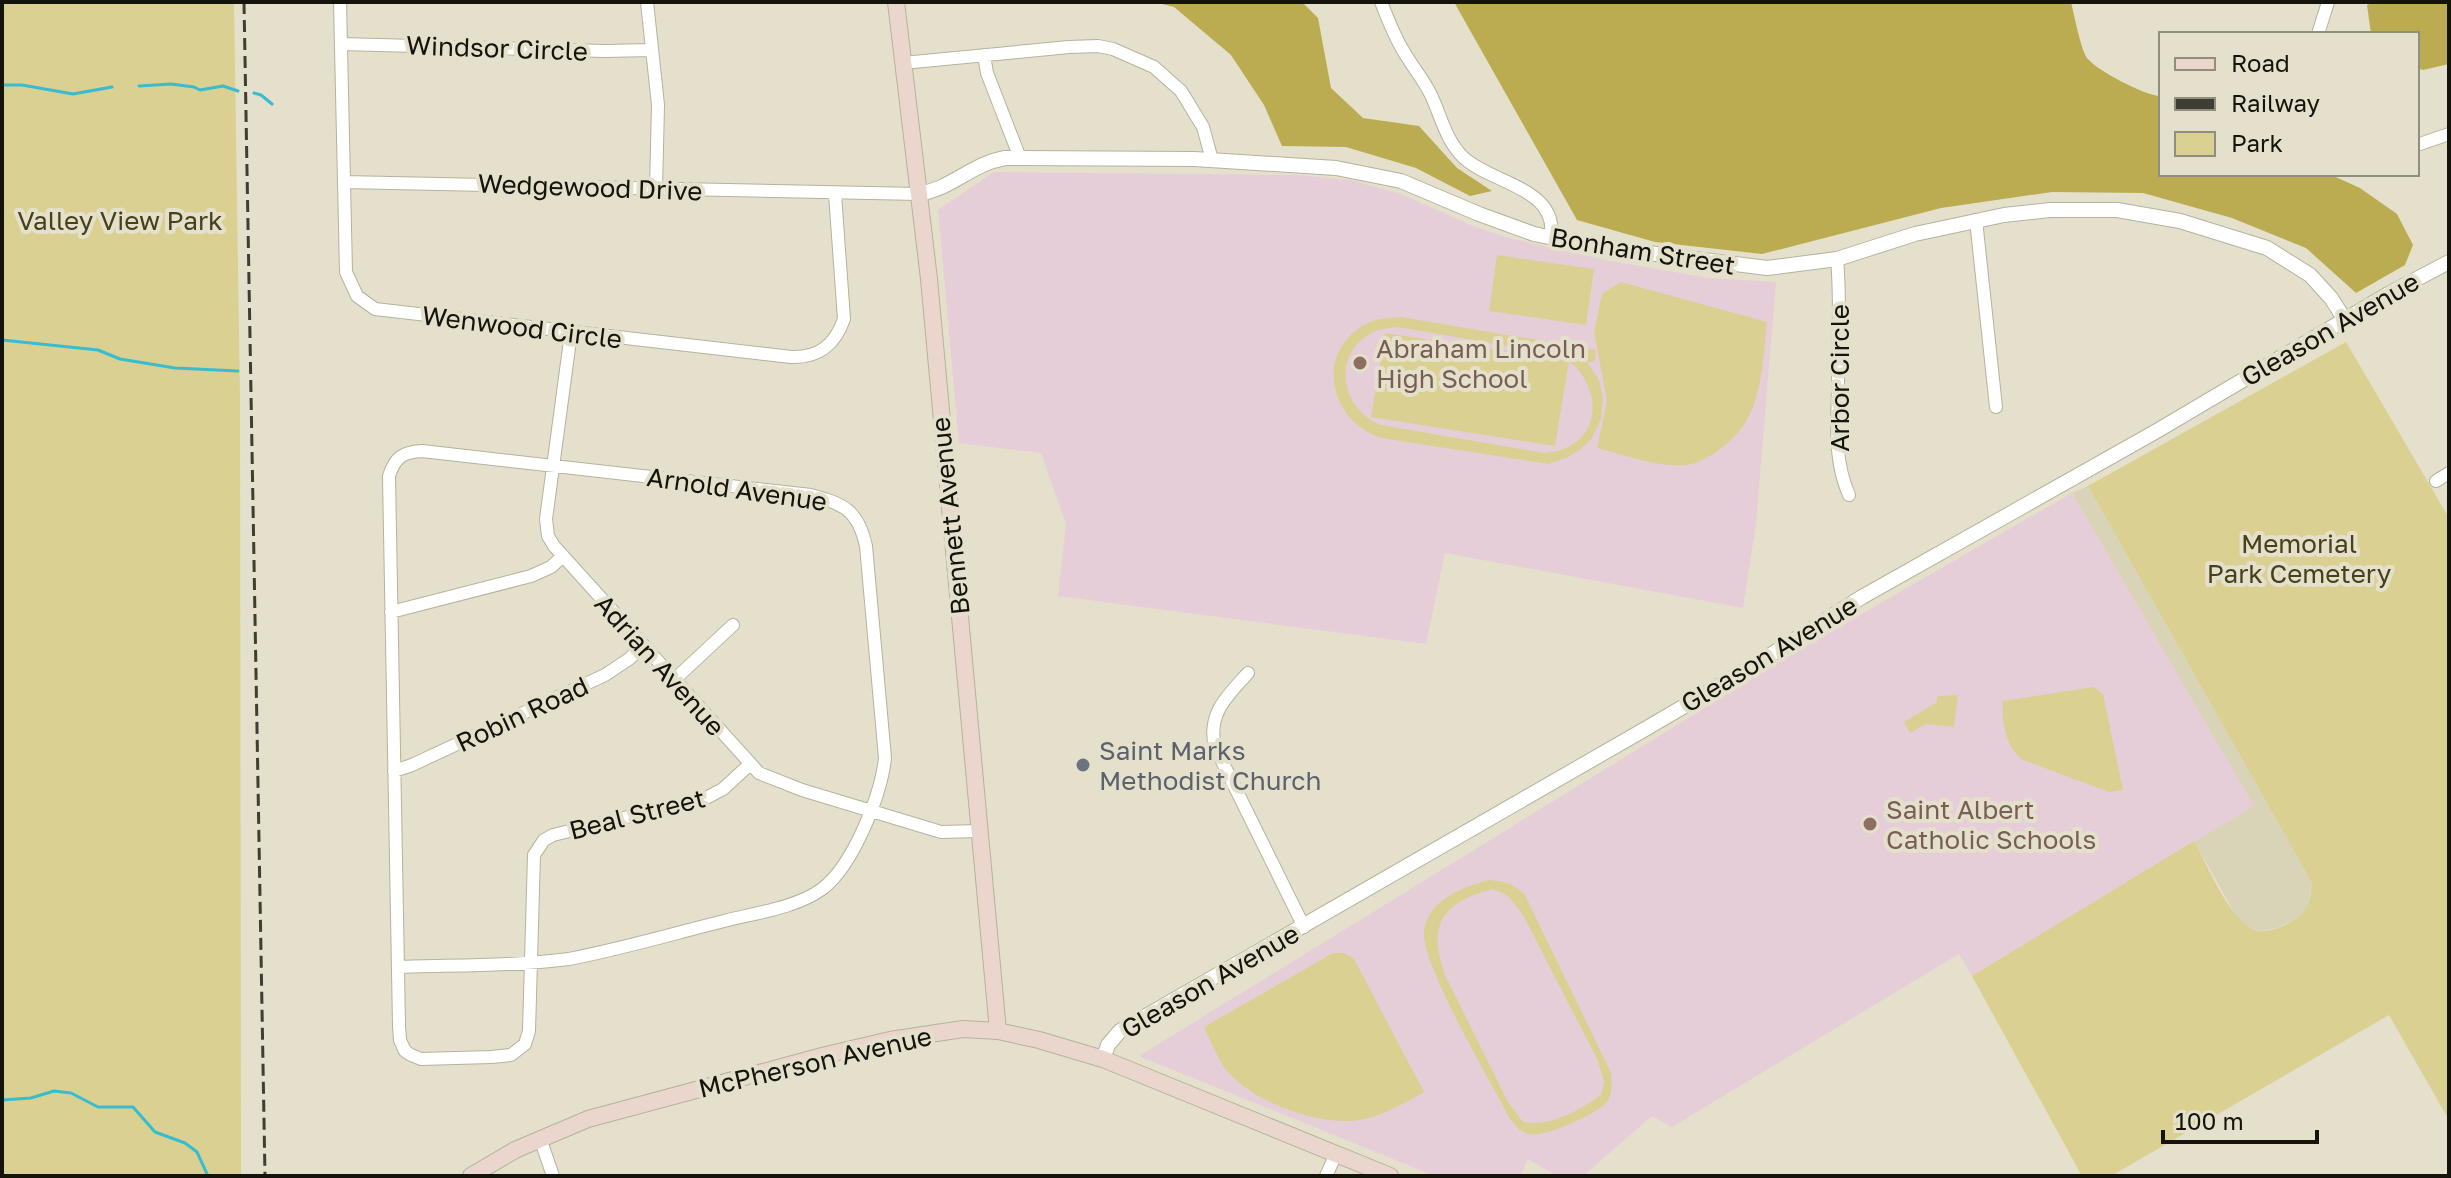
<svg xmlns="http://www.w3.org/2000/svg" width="2451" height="1178" font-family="'Golos Text',sans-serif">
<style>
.built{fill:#d9d4b8}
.education{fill:#e6ced8}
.green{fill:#dad091;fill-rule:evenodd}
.forest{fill:#bbac51}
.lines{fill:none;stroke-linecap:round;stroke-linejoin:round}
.stream{stroke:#38bccf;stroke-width:3}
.minor-casing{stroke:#b5b29d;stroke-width:14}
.tertiary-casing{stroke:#b5b29d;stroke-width:16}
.secondary-casing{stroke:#b5b29d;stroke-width:18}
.minor{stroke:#fff;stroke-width:12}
.tertiary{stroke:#fff;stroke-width:14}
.secondary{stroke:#ebd6cd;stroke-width:16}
.rail{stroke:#403e34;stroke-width:3;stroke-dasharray:12 6;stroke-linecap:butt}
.education-dot{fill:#8d6e63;stroke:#e4e0cb;stroke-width:3}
.worship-dot{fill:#6b7280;stroke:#e4e0cb;stroke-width:3}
.labels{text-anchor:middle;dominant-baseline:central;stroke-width:8;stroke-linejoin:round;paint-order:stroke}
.street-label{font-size:26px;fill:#14130c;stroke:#e4e0cb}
.park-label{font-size:26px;fill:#47411a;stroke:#e4e0cb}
.education-label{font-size:26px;fill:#785e54;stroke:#e4e0cb;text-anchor:start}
.worship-label{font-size:26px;fill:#5b616d;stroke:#e4e0cb;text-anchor:start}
</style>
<rect width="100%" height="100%" fill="#e4e0cb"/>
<path class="built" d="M2088,486l224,397 -5,27 -8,8 -22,10 -17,3 -14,-5 -8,-7 -44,-78 59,-35 -181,-313z"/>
<path class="education" d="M994,172l303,3 53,5 51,14 72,32 36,12 97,22 103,18 67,4 -20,242 -13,84 -298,-55 -19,91 -368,-48 8,-72 -25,-71 -82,-10 -21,-233z
M2072,493l182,313 -282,170 -13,-22 -287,173 -20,-11 -69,60h-27l-28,-17 -8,17h-85l-296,-120 655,-403z"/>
<path class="green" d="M2,2h232l6,396 1,778h-239z
M1497,255l97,14 -8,56 -97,-14z
M1621,282l146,40c-6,48 -3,97 -47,127 -9,7 -21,14 -33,16 -29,3 -62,-10 -90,-17l10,-47 -13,-69 8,-38z
M1401,317l195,33 -2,12h-7l12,18 4,18 -2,21 -9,19 -12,12 -14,8 -18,6 -167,-26c-51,-17 -67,-83 -17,-113 11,-7 24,-7 37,-8zM1398,327l155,27 15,7 -183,-28 -14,84 184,29 14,-85c30,24 35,72 -6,88 -6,3 -14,3 -19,4l-163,-28c-37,-14 -51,-66 -13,-90 9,-6 19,-7 30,-8z
M2346,342l103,176v602l-60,-105 -278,161h-29l-110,-200 222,-135c13,23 38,86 65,90 7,1 18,-2 24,-5 24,-11 26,-18 29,-43l-224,-397z
M2094,687l9,7 20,96 -14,2 -88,-33c-15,-14 -20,-37 -18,-58z
M1958,695l-4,32 -28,-3 -16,9 -6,-11 33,-20v-6z
M1488,880c16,1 25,3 37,15l86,178c1,10 2,23 -6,31 -11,11 -61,34 -76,30 -9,-2 -13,-8 -19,-15 -18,-35 -91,-158 -86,-189 6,-31 37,-42 64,-50zM1493,889l15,7 15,19 75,146 6,21 -3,13c-23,16 -50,32 -78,27l-15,-20 -63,-127c-18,-50 -3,-73 48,-86z
M1333,953h11l10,6 70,133c-23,13 -48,28 -74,29 -39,2 -104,-22 -127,-55 -7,-12 -13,-26 -19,-39z"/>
<path class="forest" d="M1154,2h148l16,16 13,70 32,30 56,8 38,42 35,23 -22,5 -54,-28 -70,-21 -64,-1 -18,-41 -33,-50 -57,-48z
M1454,2h617c3,12 10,48 16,56 9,12 60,39 74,38v78h168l31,14 37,26 16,31 -8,20 -49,28 -50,-45 -74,-30 -89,-25 -91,-1 -111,16 -179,46 -107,-12 -78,-22z
M2374,2h75v62l-26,6 -6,-2v-34h-46l-4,-29z"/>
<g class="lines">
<path class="stream" d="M2,85h20l51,9 39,-7
M139,86l32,-2 23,3 6,3 23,-4 15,5
M254,93l7,2 11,9
M2,340l96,10 22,9 55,9 63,3
M2,1100l29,-2 23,-7 17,2 27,14h35l22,25 30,11 12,9 11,24"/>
<defs>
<path id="minor" d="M340,2l6,270 11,24 18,13 416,48c28,1 44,-12 53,-38l-9,-125
M647,2l11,103 -2,84
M1381,2c7,17 13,34 23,50 8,14 19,27 26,41 11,22 15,47 34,65 29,26 94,30 87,79
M2318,34l10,-32
M341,44l264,7 47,-1
M984,55l3,18 33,85
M903,63l166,-16 29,-1 15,3 41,18 27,24 22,36 9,33
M2417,145l32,-11
M344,182l575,12
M1976,220l20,187
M1837,259c4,43 1,87 1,131 -1,37 -4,71 11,105
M571,333l-25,186 2,17 6,10 205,227 43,17 139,42 38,-1
M2436,481l13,-8
M391,612l140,-36 20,-9 12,-11
M1248,673c-21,23 -41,41 -33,74l89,180
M674,680l59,-55
M394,771l18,-6 193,-90 24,-16 14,-13
M398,967c57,-2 115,-1 171,-8 52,-10 103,-25 155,-38 31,-8 72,-13 98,-32 31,-23 59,-94 63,-131l-19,-212c-8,-36 -22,-42 -55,-51l-389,-44c-19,1 -27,6 -33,25l10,549 1,15 5,11 6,4 10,4 70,-2 20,-2 14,-11 4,-13 5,-176 10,-15 9,-5 153,-37 17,-9 26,-24
M540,1138l13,38
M1326,1176l10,-22"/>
<path id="tertiary" d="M919,194c34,-6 52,-30 86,-36l189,1 142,9 65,13 78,33 55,20 59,12 174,22 70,-9 78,-25 89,-19 46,-5h67l63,11 87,27 43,27 21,23 14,22
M1103,1059l5,-14 12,-14 527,-303 114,-67 101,-64 293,-165 235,-139 59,-31"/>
<path id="secondary" d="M896,2l33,277 69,752
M471,1176l44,-26 73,-31 238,-64 64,-15 73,-11 35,2 41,9 64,19 287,117"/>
</defs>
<use href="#minor" class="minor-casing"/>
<use href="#tertiary" class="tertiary-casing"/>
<use href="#secondary" class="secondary-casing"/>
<use href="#minor" class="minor"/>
<use href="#tertiary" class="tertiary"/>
<use href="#secondary" class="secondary"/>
<path class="rail" d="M244,2l21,1174"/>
</g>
<g class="education-dot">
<circle cx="1360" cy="363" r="8"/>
<circle cx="1870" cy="824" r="8"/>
</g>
<circle class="worship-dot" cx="1083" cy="765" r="8"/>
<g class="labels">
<g class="street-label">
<text transform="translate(497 48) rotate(2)">Windsor Circle</text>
<text transform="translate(590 187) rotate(2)">Wedgewood Drive</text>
<text transform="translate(1643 251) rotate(9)">Bonham Street</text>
<text transform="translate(522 327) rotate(7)">Wenwood Circle</text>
<text transform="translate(2330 329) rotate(-30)">Gleason Avenue</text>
<text transform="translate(1839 378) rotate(-90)">Arbor Circle</text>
<text transform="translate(737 489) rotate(8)">Arnold Avenue</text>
<text transform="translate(950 516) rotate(-96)">Bennett Avenue</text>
<text transform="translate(1769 654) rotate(-31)">Gleason Avenue</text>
<text transform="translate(660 665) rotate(48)">Adrian Avenue</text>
<text transform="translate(522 714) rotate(-25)">Robin Road</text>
<text transform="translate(637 814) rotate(-14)">Beal Street</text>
<text transform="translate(1210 981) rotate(-30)">Gleason Avenue</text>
<text transform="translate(815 1062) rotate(-13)">McPherson Avenue</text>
</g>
<g class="park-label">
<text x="120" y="220">Valley View Park</text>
<text x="2299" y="543">Memorial<tspan x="2299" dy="30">Park Cemetery</tspan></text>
</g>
<g class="education-label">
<text x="1376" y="348">Abraham Lincoln<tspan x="1376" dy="30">High School</tspan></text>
<text x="1886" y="809">Saint Albert<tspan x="1886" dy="30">Catholic Schools</tspan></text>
</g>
<g class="worship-label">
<text x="1099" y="750">Saint Marks<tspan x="1099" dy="30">Methodist Church</tspan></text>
</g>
</g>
<rect width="2451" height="1178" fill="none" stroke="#14130c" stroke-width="8"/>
<rect x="2159" y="32" width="260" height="144" fill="#e4e0cb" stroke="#918e7f" stroke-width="2"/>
<rect x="2175" y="58" width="40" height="12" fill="#ebd6cd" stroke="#918e7f" stroke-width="2"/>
<text x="2231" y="72" font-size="24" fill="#14130c">Road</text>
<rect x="2175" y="98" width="40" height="12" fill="#403e34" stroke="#918e7f" stroke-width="2"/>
<text x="2231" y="112" font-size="24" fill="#14130c">Railway</text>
<rect x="2175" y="132" width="40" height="24" fill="#dad091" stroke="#918e7f" stroke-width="2"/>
<text x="2231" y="152" font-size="24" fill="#14130c">Park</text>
<path d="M2163 1130v12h154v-12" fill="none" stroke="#14130c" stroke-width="4"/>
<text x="2175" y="1130" font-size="24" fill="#14130c" stroke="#e4e0cb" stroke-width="6" paint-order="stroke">100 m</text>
</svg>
